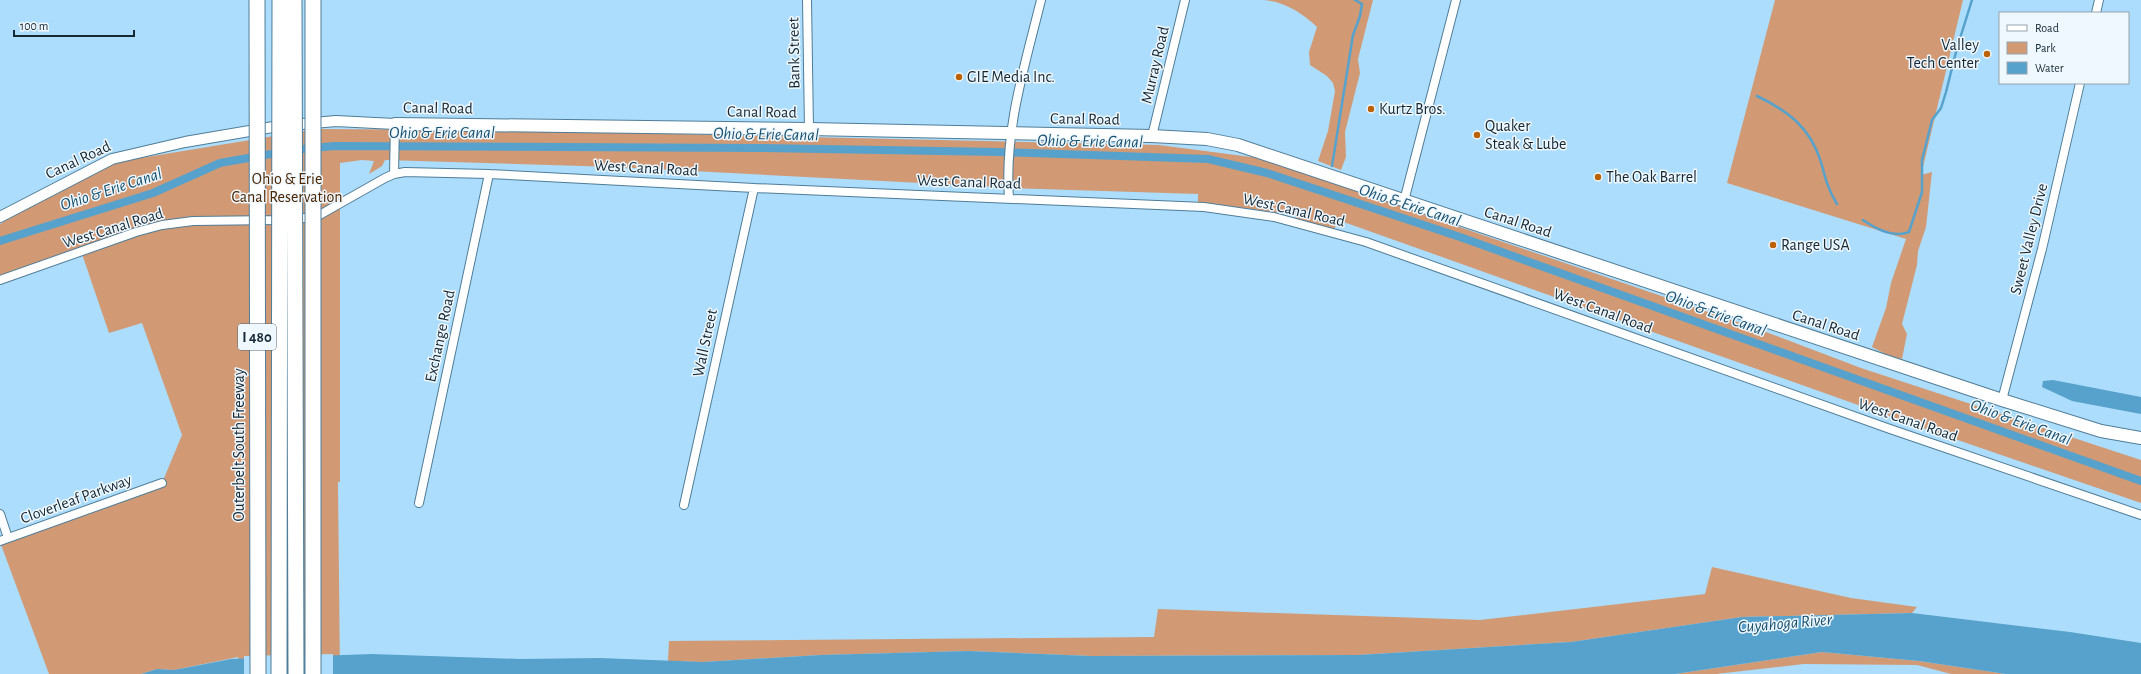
<svg xmlns="http://www.w3.org/2000/svg" width="2141" height="674" font-family="'Alegreya Sans',sans-serif">
<style>
.green{fill:#d19a74}
.water{fill:#57a2cc}
.pier{fill:#adddfc}
.lines{fill:none;stroke-linecap:round;stroke-linejoin:round}
.stream{stroke:#57a2cc;stroke-width:2.5}
.canal{stroke:#57a2cc;stroke-width:8}
.minor-casing{stroke:#4f7d98;stroke-width:10}
.tertiary-casing{stroke:#4f7d98;stroke-width:12}
.secondary-casing{stroke:#4f7d98;stroke-width:14}
.minor{stroke:#fff;stroke-width:8}
.tertiary{stroke:#fff;stroke-width:10}
.secondary{stroke:#fff;stroke-width:12}
.motorway-bridge-casing{stroke:#4f7d98;stroke-width:17;stroke-linecap:butt}
.motorway-bridge{stroke:#fff;stroke-width:15}
.poi-dot{fill:#bb6102;stroke:#eff8ff;stroke-width:1.5}
.labels{text-anchor:middle;dominant-baseline:central;stroke-width:3;stroke-linejoin:round;paint-order:stroke}
.shield{fill:#eff8ff;stroke:#566670;stroke-width:1}
.shield-label{font-size:15px;font-weight:bold;fill:#142733}
.poi-label{font-size:16px;fill:#142733;stroke:#eff8ff;text-anchor:start}
.street-label{font-size:16px;fill:#142733;stroke:#eff8ff}
.park-label{font-size:16px;fill:#4d2501;stroke:#eff8ff}
.water-label{font-size:17px;font-style:italic;fill:#16506e;stroke:#eff8ff}
</style>
<rect width="100%" height="100%" fill="#adddfc"/>
<path class="green" d="M1264,0h109l-15,59 2,14 -15,59 1,25 -5,13 -23,-9 10,-30 7,-40 -2,-8 -6,-7 -17,-11 -1,-13 8,-25c-15,-14 -32,-25 -53,-27z
M1775,0h188l-42,175 11,-3 -6,55 -8,24 -1,14 -15,59 5,10 -5,25 -13,-3 -17,-9 14,-39 5,-25 15,-44 -179,-56z
M317,129l186,1 656,15 114,15 175,63 310,106 103,39 280,92v43l-224,-77 -579,-206 -5,12 -38,-12 1,-5 -98,-13v-8l-186,-6 -14,-5v4l-382,-20 -231,-7 -3,6 -13,8 5,-13 -12,-1 -22,3v319h-2l2,192h-101l-1,-17 -64,13 -17,-1 -16,5h-92l-49,-132 162,-59 20,-48 -40,-112 -33,10 -28,-82 -81,26v-53l92,-58z
M1712,567l139,31 66,9 -5,6 -170,4 -171,25 -213,13 -267,1 -123,-5 -148,4 -117,7 -35,-1 1,-20 485,-4 4,-28 322,11 225,-26z
M1822,652l97,9 87,13h-55l-34,-9 -113,-1 -88,10h-41z"/>
<path class="water" d="M2053,380l88,17v17l-69,-13 -30,-14 1,-6z
M1912,613l158,19 71,11v31h-135l-87,-13 -97,-9 -147,22h-1534l16,-5 17,1 57,-11 141,-5 148,5 80,-1 103,4 117,-7 148,-4 123,5 267,-1 213,-13 171,-25z"/>
<path class="pier" d="M333,654v20h-89v-18z"/>
<g class="lines">
<path class="stream" d="M1757,96c31,15 53,31 64,66 4,15 7,28 16,42
M1332,166l21,-131 7,-19 2,-12 -7,-4
M1863,220c13,9 31,18 46,12l13,-40v-32l10,-40 9,-12 5,-16 11,-44 15,-48"/>
<path class="canal" d="M0,241l153,-48 67,-30 73,-13 41,-4 424,2 241,4 209,7 59,14 193,64 681,244"/>
<defs>
<path id="minor" d="M807,0l2,129
M2096,13l3,-13
M1152,136l33,-136
M394,174l1,-50
M1009,198c-5,-68 16,-133 32,-198
M1404,201l52,-201
M0,280l136,-48 26,-7 31,-4 89,-1 34,-3 69,-39 9,-4 11,-2 84,2 265,14 450,19 70,10 92,25 524,187 251,86
M2002,400l40,-151 38,-166
M419,503l70,-329
M684,505l70,-317
M0,514l8,24
M0,541l162,-58"/>
<path id="tertiary" d="M0,217l112,-58 73,-17 94,-16 57,-5 59,3"/>
<path id="secondary" d="M395,124l414,5 343,7 55,3 31,6 764,255 99,31 40,7"/>
</defs>
<use href="#minor" class="minor-casing"/>
<use href="#tertiary" class="tertiary-casing"/>
<use href="#secondary" class="secondary-casing"/>
<use href="#minor" class="minor"/>
<use href="#tertiary" class="tertiary"/>
<use href="#secondary" class="secondary"/>
<defs>
<path id="motorway-bridge" d="M257,0l1,674
M294,0l2,674
M279,674l1,-674
M313,674v-674"/>
</defs>
<use href="#motorway-bridge" class="motorway-bridge-casing"/>
<use href="#motorway-bridge" class="motorway-bridge"/>
</g>
<g class="poi-dot">
<circle cx="1987" cy="54" r="4"/>
<circle cx="959" cy="77" r="4"/>
<circle cx="1371" cy="109" r="4"/>
<circle cx="1477" cy="135" r="4"/>
<circle cx="1598" cy="177" r="4"/>
<circle cx="1773" cy="245" r="4"/>
</g>
<g class="labels">
<rect class="shield" x="238" y="324" width="38" height="26" rx="3"/>
<g class="shield-label">
<text x="257" y="337">I 480</text>
</g>
<g class="poi-label">
<text x="1979" y="45" text-anchor="end">Valley<tspan x="1979" dy="18">Tech Center</tspan></text>
<text x="967" y="77">GIE Media Inc.</text>
<text x="1379" y="109">Kurtz Bros.</text>
<text x="1485" y="126">Quaker<tspan x="1485" dy="18">Steak &amp; Lube</tspan></text>
<text x="1606" y="177">The Oak Barrel</text>
<text x="1781" y="245">Range USA</text>
</g>
<g class="street-label">
<text transform="translate(794 53) rotate(-91)">Bank Street</text>
<text transform="translate(1155 65) rotate(-77)">Murray Road</text>
<text transform="translate(438 108) rotate(1)">Canal Road</text>
<text transform="translate(762 112) rotate(1)">Canal Road</text>
<text transform="translate(1085 119) rotate(1)">Canal Road</text>
<text transform="translate(78 160) rotate(-25)">Canal Road</text>
<text transform="translate(646 168) rotate(3)">West Canal Road</text>
<text transform="translate(969 182) rotate(2)">West Canal Road</text>
<text transform="translate(1294 210) rotate(13)">West Canal Road</text>
<text transform="translate(1518 222) rotate(18)">Canal Road</text>
<text transform="translate(113 228) rotate(-17)">West Canal Road</text>
<text transform="translate(2029 239) rotate(-76)">Sweet Valley Drive</text>
<text transform="translate(1603 311) rotate(20)">West Canal Road</text>
<text transform="translate(1826 325) rotate(18)">Canal Road</text>
<text transform="translate(440 336) rotate(-78)">Exchange Road</text>
<text transform="translate(705 343) rotate(-78)">Wall Street</text>
<text transform="translate(1908 420) rotate(19)">West Canal Road</text>
<text transform="translate(239 445) rotate(-90)">Outerbelt South Freeway</text>
<text transform="translate(76 499) rotate(-20)">Cloverleaf Parkway</text>
</g>
<g class="park-label">
<text x="287" y="179">Ohio &amp; Erie<tspan x="287" dy="18">Canal Reservation</tspan></text>
</g>
<g class="water-label">
<text x="442" y="132">Ohio &amp; Erie Canal</text>
<text transform="translate(766 134) rotate(1)">Ohio &amp; Erie Canal</text>
<text transform="translate(1090 141) rotate(1)">Ohio &amp; Erie Canal</text>
<text transform="translate(111 189) rotate(-18)">Ohio &amp; Erie Canal</text>
<text transform="translate(1410 205) rotate(18)">Ohio &amp; Erie Canal</text>
<text transform="translate(1716 313) rotate(20)">Ohio &amp; Erie Canal</text>
<text transform="translate(2021 422) rotate(20)">Ohio &amp; Erie Canal</text>
<text transform="translate(1785 623) rotate(-5)">Cuyahoga River</text>
</g>
</g>
<rect x="1999" y="12" width="130" height="72" fill="#eff8ff" stroke="#97a4ad"/>
<rect x="2007" y="25" width="20" height="6" fill="#ffffff" stroke="#97a4ad"/>
<text x="2035" y="32" font-size="12" fill="#142733">Road</text>
<rect x="2007" y="42" width="20" height="12" fill="#d19a74" stroke="#97a4ad"/>
<text x="2035" y="52" font-size="12" fill="#142733">Park</text>
<rect x="2007" y="62" width="20" height="12" fill="#57a2cc" stroke="#97a4ad"/>
<text x="2035" y="72" font-size="12" fill="#142733">Water</text>
<path d="M14 30v6h120v-6" fill="none" stroke="#142733" stroke-width="2"/>
<text x="20" y="30" font-size="12" fill="#142733" stroke="#eff8ff" stroke-width="3" paint-order="stroke">100 m</text>
</svg>
